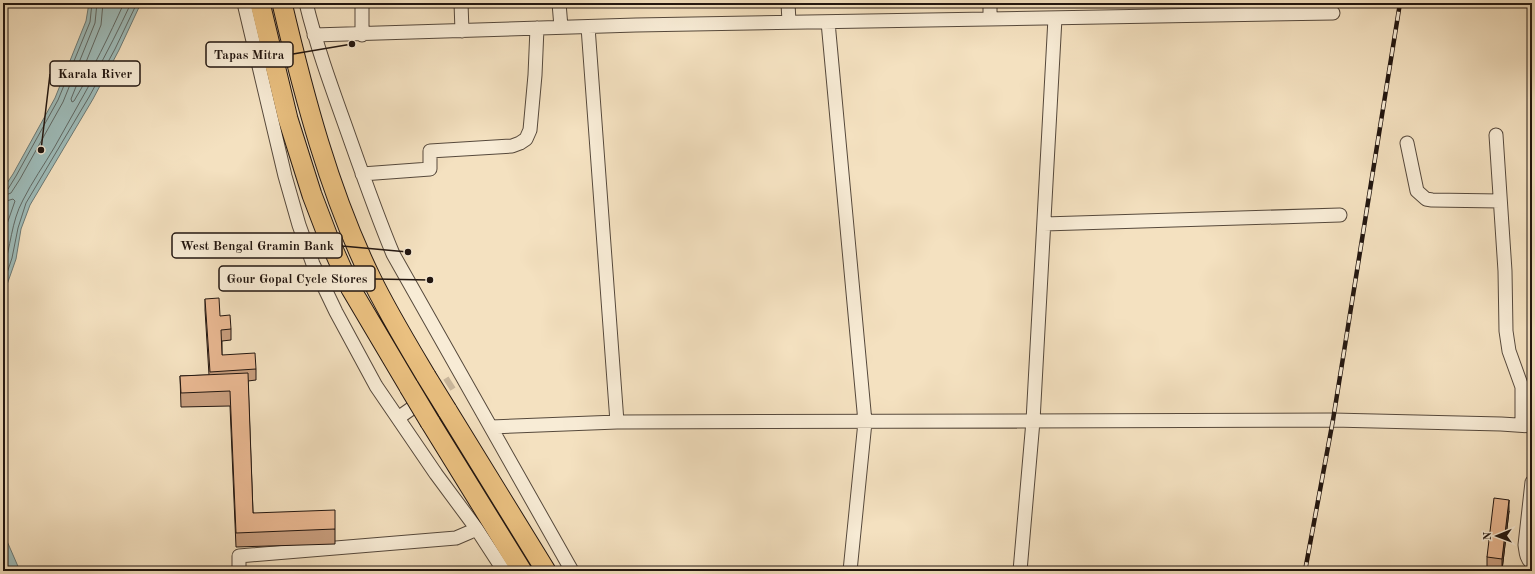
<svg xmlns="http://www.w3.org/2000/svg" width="1535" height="574" font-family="'Old Standard TT',serif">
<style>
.water{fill:#9ebcba;stroke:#6c7a76}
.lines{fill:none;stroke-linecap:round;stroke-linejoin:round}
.shore{stroke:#606965;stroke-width:1}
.minor-tunnel{stroke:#cab89d;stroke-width:13;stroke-dasharray:13 6;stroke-linecap:butt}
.minor-casing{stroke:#56493c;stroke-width:15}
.highway-casing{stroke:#221610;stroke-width:21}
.minor{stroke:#f8ecd6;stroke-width:13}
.highway{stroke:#eac080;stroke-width:19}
.rail-casing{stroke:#221610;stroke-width:4.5}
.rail{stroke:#f8ecd6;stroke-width:3;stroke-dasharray:9;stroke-linecap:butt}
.highway-bridge-casing{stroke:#221610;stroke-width:21;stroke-linecap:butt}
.highway-bridge{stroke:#eac080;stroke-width:19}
.wall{fill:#c89e7e;stroke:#221610}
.shaded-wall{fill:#a38166;stroke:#221610}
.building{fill:#e9b892;stroke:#221610}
.leader{fill:none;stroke:#221610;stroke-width:1.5}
.callout-dot{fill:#221610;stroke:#f8ecd6;stroke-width:1.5}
.callout{fill:#f8ecd6;stroke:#221610;stroke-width:1.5}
.callout-label{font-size:13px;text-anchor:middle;font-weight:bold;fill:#221610}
</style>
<rect width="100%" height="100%" fill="#f4e1c0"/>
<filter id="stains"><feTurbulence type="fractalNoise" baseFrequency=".005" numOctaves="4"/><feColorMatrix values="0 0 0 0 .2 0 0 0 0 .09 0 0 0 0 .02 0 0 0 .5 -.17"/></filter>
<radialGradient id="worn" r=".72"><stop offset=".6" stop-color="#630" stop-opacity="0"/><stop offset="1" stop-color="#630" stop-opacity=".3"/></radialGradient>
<path class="water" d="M89,3h52l-22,47 -26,49 -63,106 -9,24 -5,30 -13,37v-107l10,-15 42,-76 31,-77z
M3,532l17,39h-17z"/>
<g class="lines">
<path class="shore" d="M103,3l-2,22 -30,74 1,3 2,-1c19,-32 35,-65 50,-98
M3,191l5,-2 8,-13 42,-76 32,-78 2,-19
M3,196l8,-3 9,-14 43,-77 32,-79 2,-20
M3,202l10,-3 2,2 -8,23 -4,24
M3,270c8,-23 8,-48 20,-70 9,-18 21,-35 31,-52 27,-48 54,-95 77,-145
M3,285l9,-27 6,-30 8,-25 63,-106 26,-48 22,-46"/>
<path class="minor-tunnel" d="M415,406l37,-24"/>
<defs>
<path id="minor" d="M244,3l41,173 14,49 14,39 23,48 40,74 60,88 40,54 28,43
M306,3c10,41 24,80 38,119 16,45 31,89 49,132l179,317
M362,3v32
M461,3l1,28
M559,3l2,24
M788,3l1,19
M990,3v16
M828,22l37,400 -15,149
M588,27l29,395
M314,35l322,-10 697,-12
M1496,135l9,136 1,60 3,20 13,36v38
M1407,143l10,48 9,8 6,1 68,1
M362,174l68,-5v-18l82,-5 8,-3 6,-4 4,-9 5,-55 2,-47
M1044,224l296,-9
M398,418l17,-12
M491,427l126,-5 716,-2 168,4 31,2
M1532,482l-7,63c1,6 1,14 7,18
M239,571v-15l217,-18 14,-6 6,-4
M1020,571l13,-150 22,-403"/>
<path id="highway" d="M260,3l28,116 24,76 18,47 21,47 58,98
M282,3c22,93 47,189 89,275 16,33 36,66 55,98
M447,410l99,161
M430,422l92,149"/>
</defs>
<use href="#minor" class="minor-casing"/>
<use href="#highway" class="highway-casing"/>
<use href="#minor" class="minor"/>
<use href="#highway" class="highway"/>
<defs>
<path id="rail" d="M1305,571l28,-151 67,-417"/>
</defs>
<use href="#rail" class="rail-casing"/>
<use href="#rail" class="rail"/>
<defs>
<path id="highway-bridge" d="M426,376l21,34
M409,387l21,35"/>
</defs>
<use href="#highway-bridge" class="highway-bridge-casing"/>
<use href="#highway-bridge" class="highway-bridge"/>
</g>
<path class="wall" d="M205,299l26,30v11l-9,1v14l34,14v11l-8,1 5,132 82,16v15l-99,3 -6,-141 -49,1 -1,-31 29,-1 -4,-65z
M1509,511l-7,59 -15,-2v-11z"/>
<path class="shaded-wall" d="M1509,500v11l-7,59v-11z"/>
<path class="building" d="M219,298l1,18 10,-1 1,14 -10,1 1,25 33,-2 1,16 -46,3 -5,-73z
M248,373l5,140 82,-3v19l-99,4 -6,-142 -49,2 -1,-17z
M1494,498l15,2 -7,59 -15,-2z"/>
<path class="leader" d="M352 44L293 54M41 150L50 74M408 252L342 246M430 280L375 279"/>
<g class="callout-dot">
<circle cx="352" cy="44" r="4"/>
<circle cx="41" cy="150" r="4"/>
<circle cx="408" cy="252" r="4"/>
<circle cx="430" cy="280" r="4"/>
</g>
<g class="callout">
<rect x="206" y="42" width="87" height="25" rx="4"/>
<rect x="50" y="61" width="90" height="25" rx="4"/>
<rect x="172" y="233" width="170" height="25" rx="4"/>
<rect x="219" y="266" width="156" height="25" rx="4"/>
</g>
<g class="callout-label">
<text x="249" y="59">Tapas Mitra</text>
<text x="95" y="78">Karala River</text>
<text x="257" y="250">West Bengal Gramin Bank</text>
<text x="297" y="283">Gour Gopal Cycle Stores</text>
</g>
<rect width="1535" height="574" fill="none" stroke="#f4e1c0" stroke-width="16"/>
<rect x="4" y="4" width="1527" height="566" fill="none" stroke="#221610" stroke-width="2"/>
<rect x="8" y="8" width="1519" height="558" fill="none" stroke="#221610"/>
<g transform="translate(1497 536) rotate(269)" stroke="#f8ecd6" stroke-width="3" paint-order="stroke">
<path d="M0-3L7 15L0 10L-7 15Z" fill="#221610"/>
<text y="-6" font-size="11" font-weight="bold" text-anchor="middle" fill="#221610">N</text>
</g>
<rect width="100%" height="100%" filter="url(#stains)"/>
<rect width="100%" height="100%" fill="url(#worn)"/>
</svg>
